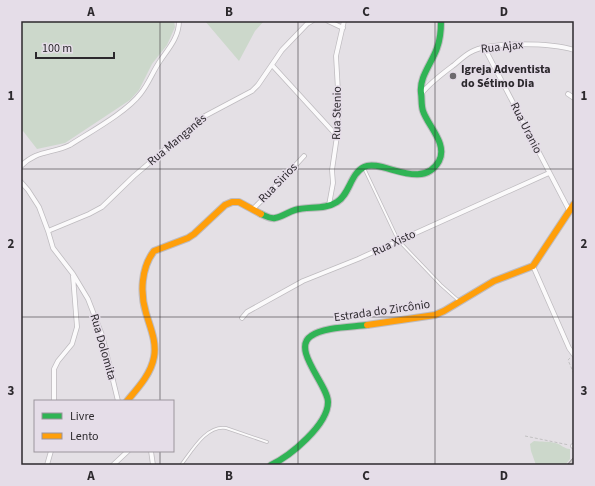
<svg xmlns="http://www.w3.org/2000/svg" width="595" height="486" font-family="'Source Sans 3',sans-serif">
<style>
.green{fill:#ccd8cb}
.building{fill:#cecacb;stroke:#908d8e}
.lines{fill:none;stroke-linecap:round;stroke-linejoin:round}
.lane-casing{stroke:#bebbbf;stroke-width:3.5}
.street-casing{stroke:#bebbbf;stroke-width:5.5}
.fast-casing{stroke:#bebbbf;stroke-width:8}
.slow-casing{stroke:#bebbbf;stroke-width:8}
.path{stroke:#c2c1c2;stroke-width:1;stroke-dasharray:3 2;stroke-linecap:butt}
.lane{stroke:#fbfafb;stroke-width:2}
.street{stroke:#fbfafb;stroke-width:4}
.fast{stroke:#30b455;stroke-width:6}
.slow{stroke:#ff9f0a;stroke-width:6}
.grid{fill:none;stroke:#2c292d;stroke-width:1;stroke-opacity:0.55}
.poi-dot{fill:#6c696d;stroke:#e5dde8;stroke-width:1.5}
.labels{text-anchor:middle;dominant-baseline:central;stroke-width:3;stroke-linejoin:round;paint-order:stroke}
.street-label{font-size:12px;fill:#2c292d;stroke:#e5dde8}
.poi-label{font-size:12px;font-weight:bold;fill:#2c292d;stroke:#e5dde8;text-anchor:start}
.neatline{fill:none;stroke:#2c292d;stroke-width:1.5}
.grid-label{font-size:13px;text-anchor:middle;font-weight:bold;fill:#2c292d}
</style>
<rect width="100%" height="100%" fill="#e4e0e5"/>
<path class="green" d="M21,21h153l1,6 -8,18 -15,19 -13,26 -9,10 -65,43 -28,6 -14,-18 -2,2z
M205,21h59l-9,10 -16,30z
M534,441c7,1 15,0 21,2 6,1 9,6 15,6v10l-5,6h-29l-5,-14 -1,-7z"/>
<path class="building" d="M574,457v8h-7z"/>
<g class="lines">
<defs>
<path id="lane" d="M364,168l34,72 43,45 18,16
M181,465c11,-14 25,-40 45,-37l41,14"/>
<path id="street" d="M328,21l15,7
M484,47l85,163
M272,65l65,71
M422,93c9,-11 20,-19 32,-28 5,-4 11,-10 17,-13 19,-11 82,-9 103,-2
M568,94l6,4
M21,166c16,-16 30,-12 49,-21 20,-13 57,-33 71,-52 8,-10 12,-22 19,-32 9,-13 19,-24 19,-40
M21,182l7,8 11,17 9,24 5,17 20,26 15,25 14,36 16,66
M329,205l4,-22 -1,-13 5,-34 2,-28 -3,-52 8,-35
M252,210l28,-28 24,-26
M48,231l41,-17 13,-7 32,-31 69,-59 49,-26 6,-6 24,-35 25,-26 5,-3
M533,266l36,82 5,7
M242,318l5,-6 56,-31 55,-22 191,-86
M54,401v-32l4,-8 14,-17 5,-17 -4,-51
M573,446h1
M151,451l2,14
M47,465l4,-14
M113,465l15,-14"/>
<path id="fast" d="M261,214c5,2 9,5 14,4 7,-1 13,-6 20,-8 13,-4 30,0 42,-8 13,-8 13,-28 27,-35 17,-9 58,25 75,-6 9,-17 -11,-35 -16,-50 -2,-6 -1,-12 -2,-18 -2,-16 11,-30 16,-45 3,-8 4,-18 4,-27
M271,465c19,-9 57,-40 57,-63 0,-17 -37,-53 -17,-66 12,-9 40,-9 56,-11"/>
<path id="slow" d="M367,325l68,-10 9,-4 50,-30 39,-15 41,-62
M127,401c11,-13 24,-27 27,-44 3,-15 -4,-30 -8,-44 -6,-20 -5,-45 8,-62l34,-13 6,-4 31,-29 7,-3h7l22,12"/>
</defs>
<use href="#lane" class="lane-casing"/>
<use href="#street" class="street-casing"/>
<use href="#fast" class="fast-casing"/>
<use href="#slow" class="slow-casing"/>
<path class="path" d="M570,358l-2,2 6,14
M525,436l44,9"/>
<use href="#lane" class="lane"/>
<use href="#street" class="street"/>
<use href="#fast" class="fast"/>
<use href="#slow" class="slow"/>
</g>
<path class="grid" d="M160,21v380M298,21v444M435,21v444M21,169h553M21,317h553M160,451v14"/>
<circle class="poi-dot" cx="453" cy="76" r="4"/>
<g class="labels">
<g class="street-label">
<text transform="translate(502 47) rotate(-6)">Rua Ajax</text>
<text transform="translate(337 113) rotate(-89)">Rua Stenio</text>
<text transform="translate(526 128) rotate(63)">Rua Uranio</text>
<text transform="translate(177 140) rotate(-40)">Rua Manganês</text>
<text transform="translate(278 183) rotate(-46)">Rua Sirios</text>
<text transform="translate(394 243) rotate(-25)">Rua Xisto</text>
<text transform="translate(382 311) rotate(-8)">Estrada do Zircônio</text>
<text transform="translate(103 347) rotate(74)">Rua Dolomita</text>
</g>
<g class="poi-label">
<text x="461" y="69">Igreja Adventista<tspan x="461" dy="14">do Sétimo Dia</tspan></text>
</g>
</g>
<rect width="595" height="486" fill="none" stroke="#e5dde8" stroke-width="44"/>
<rect x="34" y="400" width="140" height="52" fill="#e5dde8" stroke="#9b959d"/>
<rect x="42" y="413" width="20" height="6" fill="#30b455" stroke="#9b959d"/>
<text x="70" y="420" font-size="12" fill="#2c292d">Livre</text>
<rect x="42" y="433" width="20" height="6" fill="#ff9f0a" stroke="#9b959d"/>
<text x="70" y="440" font-size="12" fill="#2c292d">Lento</text>
<path d="M36 52v6h78v-6" fill="none" stroke="#2c292d" stroke-width="2"/>
<text x="42" y="52" font-size="12" fill="#2c292d" stroke="#e5dde8" stroke-width="3" paint-order="stroke">100 m</text>
<rect x="22" y="22" width="551" height="442" class="neatline"/>
<g class="grid-label">
<text x="91" y="16">A</text>
<text x="229" y="16">B</text>
<text x="366" y="16">C</text>
<text x="504" y="16">D</text>
<text x="11" y="100">1</text>
<text x="584" y="100">1</text>
<text x="11" y="248">2</text>
<text x="584" y="248">2</text>
<text x="11" y="395">3</text>
<text x="584" y="395">3</text>
<text x="91" y="480">A</text>
<text x="229" y="480">B</text>
<text x="366" y="480">C</text>
<text x="504" y="480">D</text>
</g>
</svg>
